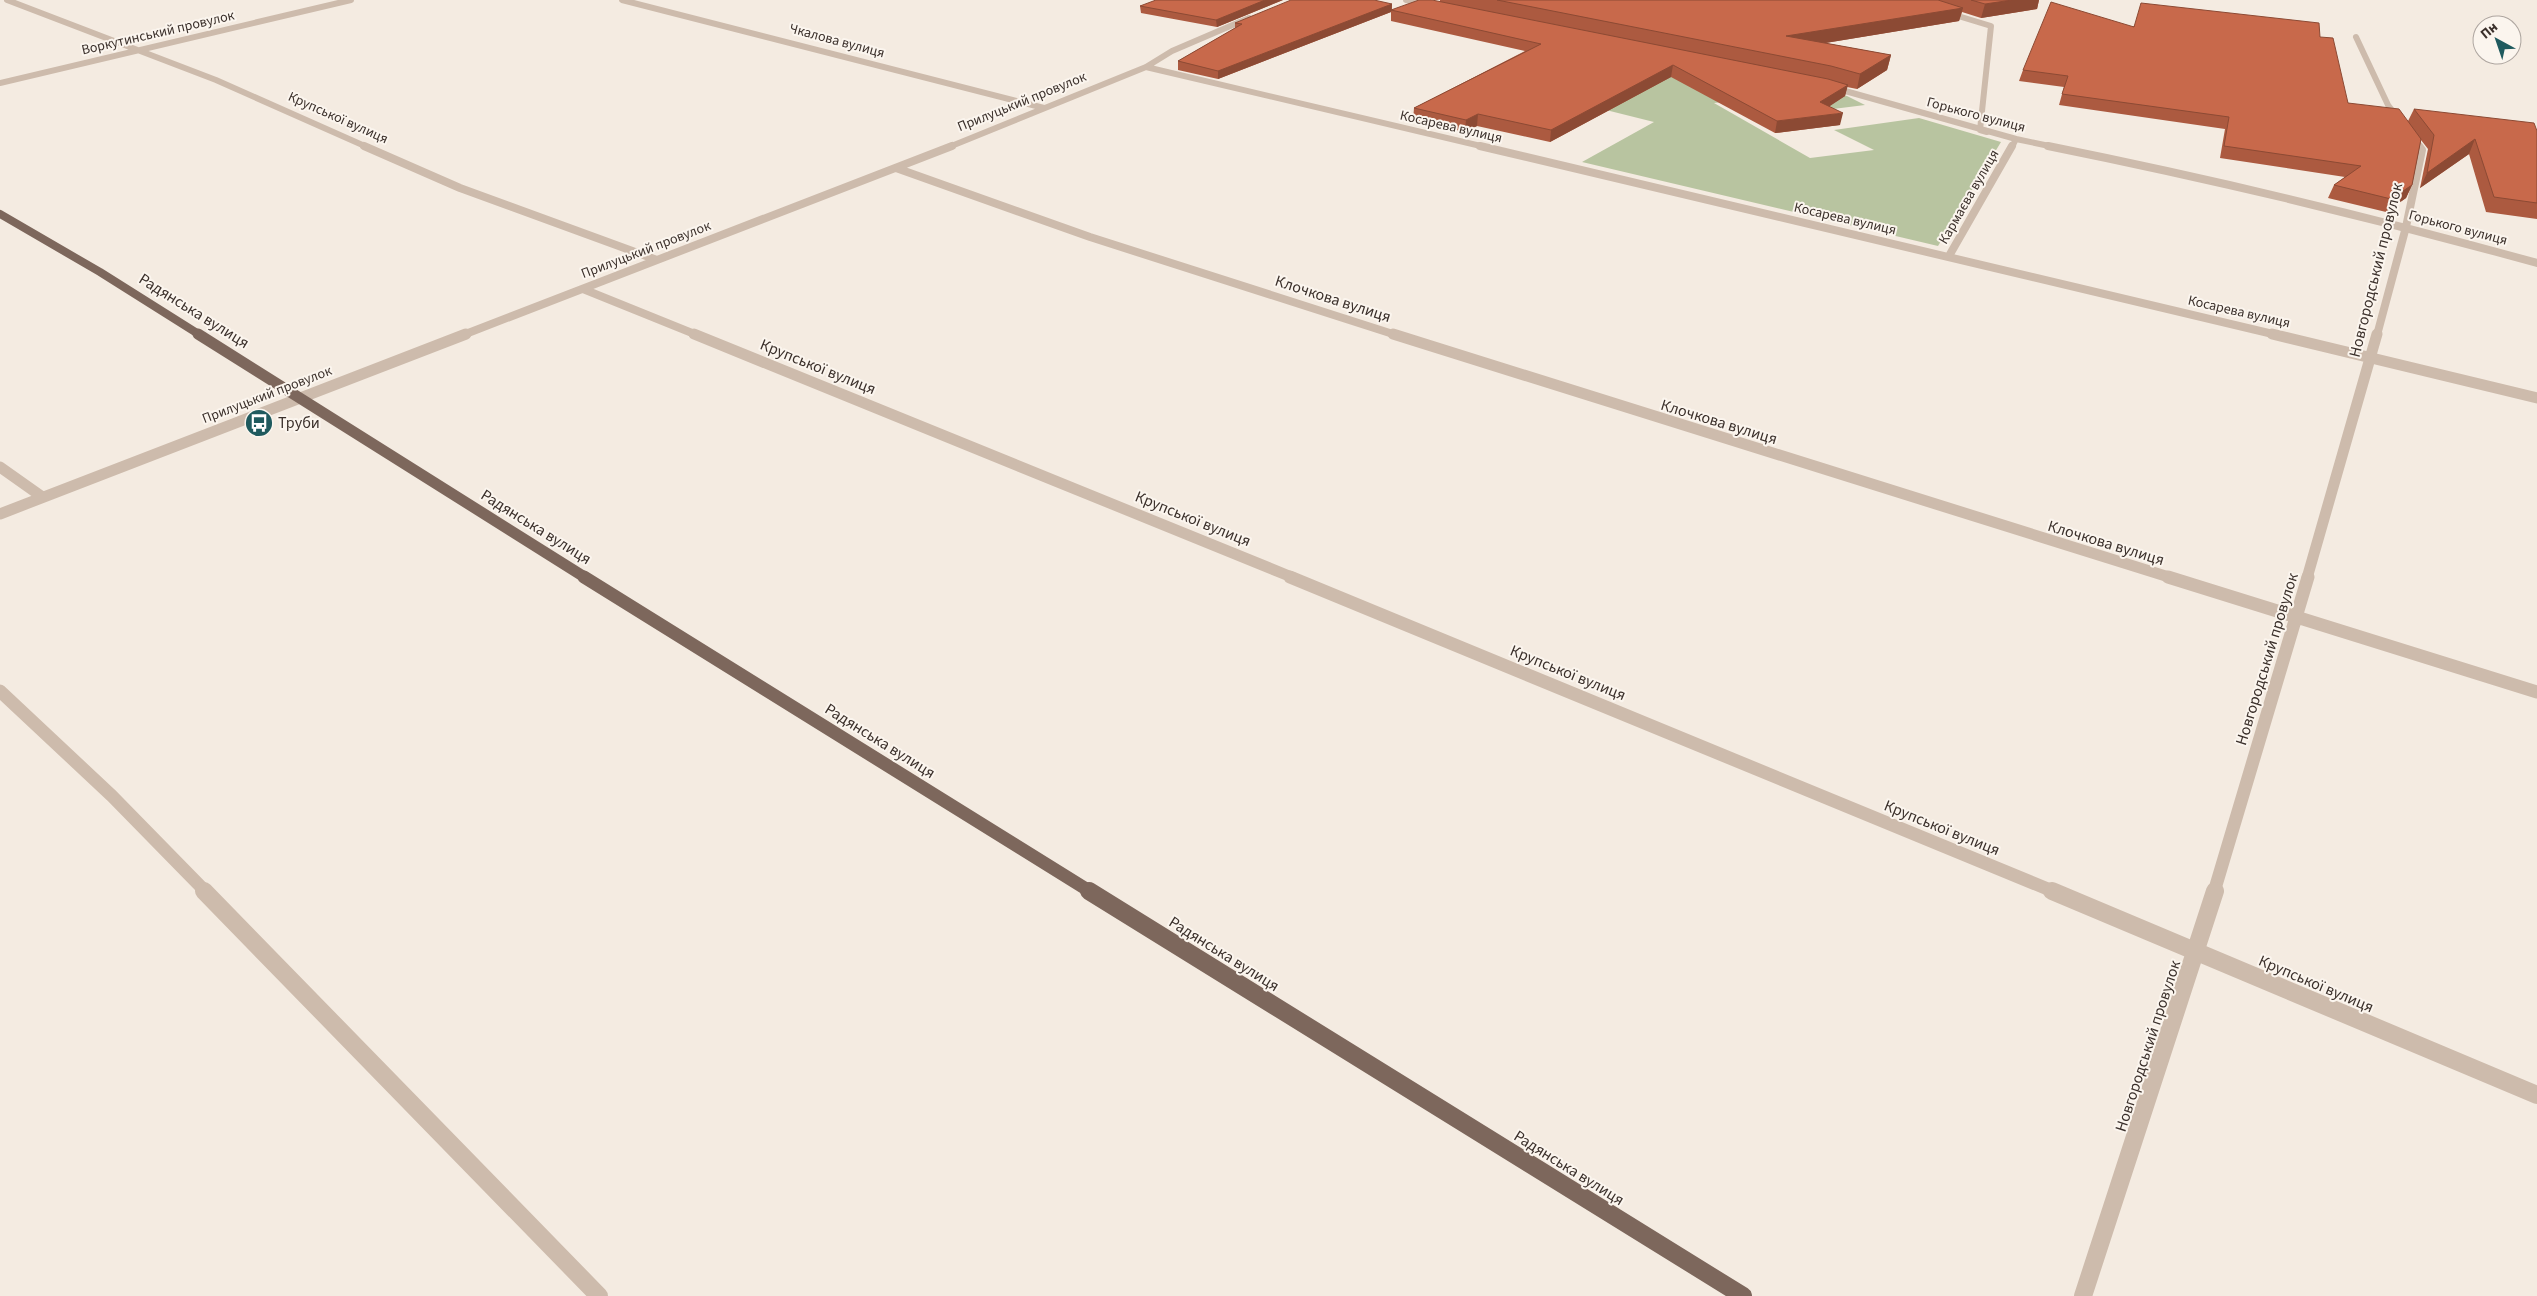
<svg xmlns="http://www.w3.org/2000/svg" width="2537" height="1296" font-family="'Source Sans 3',sans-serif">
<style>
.green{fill:#b8c4a0}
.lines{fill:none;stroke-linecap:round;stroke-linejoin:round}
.minor-far4{stroke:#cdbbac;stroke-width:6}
.minor-far3{stroke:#cdbbac;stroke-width:8}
.minor-far2{stroke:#cdbbac;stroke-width:11}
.minor-far1{stroke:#cdbbac;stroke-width:13}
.minor{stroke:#cdbbac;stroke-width:18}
.major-far3{stroke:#7d675c;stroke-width:8}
.major-far2{stroke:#7d675c;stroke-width:11}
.major-far1{stroke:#7d675c;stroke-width:13}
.major{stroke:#7d675c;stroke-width:18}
.wall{fill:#ac5a40}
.shaded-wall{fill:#8c4a34}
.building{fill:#c8694b;stroke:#8c4a34}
.labels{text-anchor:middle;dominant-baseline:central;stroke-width:4;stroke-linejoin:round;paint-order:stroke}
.far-street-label{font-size:14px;fill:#3b302b;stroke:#fbf5ee}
.street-label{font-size:16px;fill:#3b302b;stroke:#fbf5ee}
.poi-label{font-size:16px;fill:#3b302b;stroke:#fbf5ee;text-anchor:start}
</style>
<rect width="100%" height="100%" fill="#f4ebe1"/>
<path class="green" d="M1695,62l152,34 18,9 -64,8 -34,-16 -53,6 96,55 64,-8 -40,-20 85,-12 82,24 -63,104 -356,-84 72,-40 -48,-12z"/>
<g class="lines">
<path class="minor-far4" d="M7,0l209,80 151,67
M622,0l422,108
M1406,0l24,5
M1945,12l46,14 -11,104 7,2
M2356,37l32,68 32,42
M1146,67l339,80
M0,83l351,-83
M1831,87l185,52 38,8
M2009,137l7,2 -4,8
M949,147l197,-80 26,-16 77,-33"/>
<path class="minor-far3" d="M364,146l96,42 197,72
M1480,146l797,189
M2048,146c164,33 327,72 489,117
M896,168l194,69 306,98
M1949,256l63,-110
M583,289l114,46
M463,335l489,-189
M2377,335l29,-108 16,-77 -3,-4"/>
<path class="minor-far2" d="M694,334l600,244
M1393,334l779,244
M2272,334l265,64
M0,467l41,29
M0,514l466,-180
M2307,578l70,-244"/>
<path class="minor-far1" d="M1290,577l765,315
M2168,577l369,115
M0,691l112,105 94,96
M2214,892l94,-315"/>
<path class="minor" d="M204,891l395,405
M2052,891l485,204
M2083,1296l132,-405"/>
<path class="major-far3" d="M0,214l100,58 100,63"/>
<path class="major-far2" d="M198,334l388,244"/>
<path class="major-far1" d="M584,577l507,315"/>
<path class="major" d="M1089,891l654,405"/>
</g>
<path class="wall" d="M1283,0l-66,27 -76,-14 -1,-7z
M1440,0h599l-2,9 -56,9 -19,-6 -3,9 -134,22 66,12 -4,15 -30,19 -10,-2 -2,9 -16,10 11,19 -65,8 -104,-56 -121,65 -73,-16 -12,6 -52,-12 1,-12 111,-57 -134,-30v-9l-173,67 -40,-9v-9l57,-33v-5l157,-19v6l48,-8z
M2134,26l186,11 28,66 60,18 6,-12 123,22v88l-51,-7 -17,-58 -49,34 8,-39 -7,-9 -9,45 -6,13 -20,14 -58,-14 6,-13 11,-8 -125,-19 5,-29 -166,-24 5,-18 -45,-6 4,-11z"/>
<path class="shaded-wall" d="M1265,0h18l-66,27 -1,-7z
M2012,0h27l-2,9 -56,9 4,-14z
M1392,4l-1,8 -173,67v-8z
M1963,8l-4,13 -176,29 3,-14z
M1891,55l-4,15 -30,19 3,-15z
M1673,65l-2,12 -121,65 1,-12z
M1848,85l-3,11 -27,18 2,-12z
M1843,113l-3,12 -65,8 2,-12z
M1478,114l-1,12 -12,6 1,-12z
M2475,139l-6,15 -49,34 7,-15z
M2412,185l-6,13 -20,14 5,-13z"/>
<path class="building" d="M1156,0h109l-49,20 -76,-14z
M1291,0h83l18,4 -174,67 -40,-10 64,-37 -7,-1z
M1419,0h13l396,79 20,6 -28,17 23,11 -66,8 -104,-56 -122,65 -73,-16 -12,6 -52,-12 127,-64 -150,-34z
M1497,0h441l25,8 -177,28 105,19 -31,19 -29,-8z
M1971,0h41l-27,4z
M2051,2l83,25 7,-24 178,20 1,14 13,1 15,65 51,6 22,30 -9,46 -21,14 -57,-14 27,-19 -137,-20 5,-29 -167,-23 6,-18 -45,-6z
M2414,109l120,14 3,8v72l-43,-6 -19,-58 -48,34 7,-38z"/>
<defs>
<symbol id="bus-disc" viewBox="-11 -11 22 22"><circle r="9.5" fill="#1f5a5e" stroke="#fbf5ee"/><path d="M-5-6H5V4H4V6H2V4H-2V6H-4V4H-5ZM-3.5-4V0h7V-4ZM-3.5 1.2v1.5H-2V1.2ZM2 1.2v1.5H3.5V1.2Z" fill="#fff"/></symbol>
</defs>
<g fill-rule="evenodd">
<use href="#bus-disc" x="243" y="407" width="32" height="32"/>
</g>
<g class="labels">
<g class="far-street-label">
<text transform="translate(158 33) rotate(-13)">Воркутинський провулок</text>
<text transform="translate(837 41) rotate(15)">Чкалова вулиця</text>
<text transform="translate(1022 102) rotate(-22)">Прилуцький провулок</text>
<text transform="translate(1976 115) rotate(15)">Горького вулиця</text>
<text transform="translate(338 118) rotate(24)">Крупської вулиця</text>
<text transform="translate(1451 127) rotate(13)">Косарева вулиця</text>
<text transform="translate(1969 197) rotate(-60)">Кармаєва вулиця</text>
<text transform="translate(1845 219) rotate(13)">Косарева вулиця</text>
<text transform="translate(2458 228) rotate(15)">Горького вулиця</text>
<text transform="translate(646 250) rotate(-21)">Прилуцький провулок</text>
<text transform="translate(2239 312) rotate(13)">Косарева вулиця</text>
<text transform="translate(267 395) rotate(-21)">Прилуцький провулок</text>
</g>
<g class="street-label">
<text transform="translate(2376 270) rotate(-76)">Новгородський провулок</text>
<text transform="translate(1333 299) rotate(18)">Клочкова вулиця</text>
<text transform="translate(194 311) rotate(32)">Радянська вулиця</text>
<text transform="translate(818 367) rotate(22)">Крупської вулиця</text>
<text transform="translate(1719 422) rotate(17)">Клочкова вулиця</text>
<text transform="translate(1193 519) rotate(22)">Крупської вулиця</text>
<text transform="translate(536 527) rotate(32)">Радянська вулиця</text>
<text transform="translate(2106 543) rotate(17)">Клочкова вулиця</text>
<text transform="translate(2267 659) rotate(-73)">Новгородський провулок</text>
<text transform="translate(1568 673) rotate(22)">Крупської вулиця</text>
<text transform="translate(880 741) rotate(32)">Радянська вулиця</text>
<text transform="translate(1942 828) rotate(22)">Крупської вулиця</text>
<text transform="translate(1224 954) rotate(32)">Радянська вулиця</text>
<text transform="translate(2316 984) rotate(23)">Крупської вулиця</text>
<text transform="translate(2148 1046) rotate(-72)">Новгородський провулок</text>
<text transform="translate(1569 1168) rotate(32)">Радянська вулиця</text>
</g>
<g class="poi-label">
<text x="278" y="423">Труби</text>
</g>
</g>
<g transform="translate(2497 40) rotate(320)"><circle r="24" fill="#fbf5ee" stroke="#aea6a0"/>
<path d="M0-4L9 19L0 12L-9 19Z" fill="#1f5a5e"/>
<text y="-8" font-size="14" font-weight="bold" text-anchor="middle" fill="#3b302b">Пн</text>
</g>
</svg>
